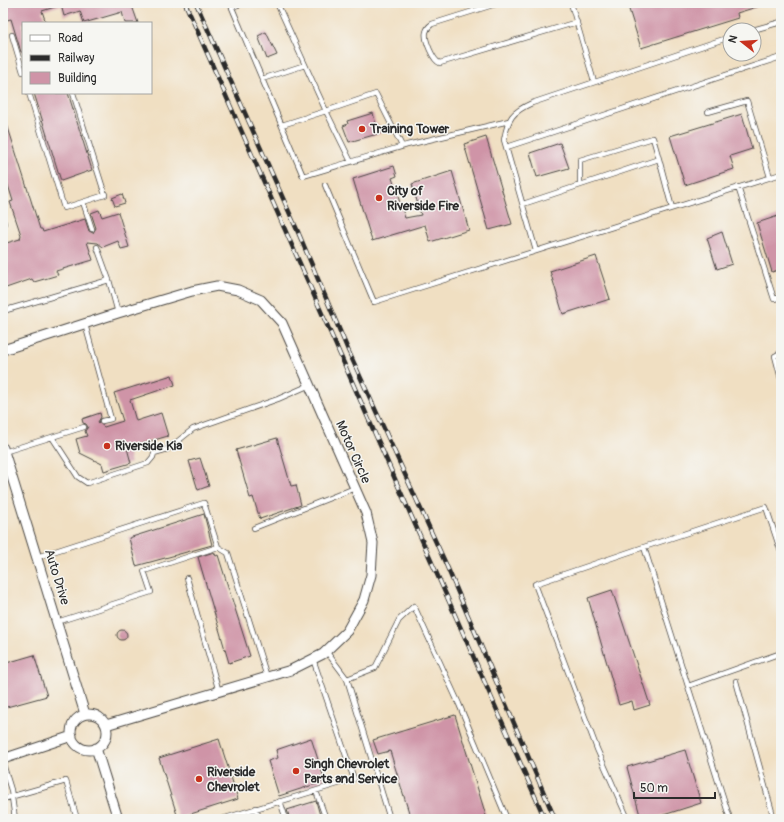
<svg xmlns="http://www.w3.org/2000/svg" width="784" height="822" font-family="Pangolin,sans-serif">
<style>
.building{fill:#cf94a7}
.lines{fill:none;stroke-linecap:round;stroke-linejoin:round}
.lane-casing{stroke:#494642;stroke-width:6}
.street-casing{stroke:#494642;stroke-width:11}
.lane{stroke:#fff;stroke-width:4.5}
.street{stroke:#fff;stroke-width:9}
.rail-casing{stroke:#2b2b2b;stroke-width:4.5}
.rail{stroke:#f6f6f2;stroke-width:3;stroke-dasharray:9;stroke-linecap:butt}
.poi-dot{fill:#c8321e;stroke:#f6f6f2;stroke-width:1.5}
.labels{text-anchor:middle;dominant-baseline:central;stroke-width:3;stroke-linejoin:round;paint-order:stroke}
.poi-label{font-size:13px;font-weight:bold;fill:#2b2b2b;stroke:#f6f6f2;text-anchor:start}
.street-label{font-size:13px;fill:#2b2b2b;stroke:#f6f6f2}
</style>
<rect width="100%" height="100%" fill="#f6f6f2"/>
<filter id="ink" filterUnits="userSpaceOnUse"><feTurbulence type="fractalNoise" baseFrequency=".025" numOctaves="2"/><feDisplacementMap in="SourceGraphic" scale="8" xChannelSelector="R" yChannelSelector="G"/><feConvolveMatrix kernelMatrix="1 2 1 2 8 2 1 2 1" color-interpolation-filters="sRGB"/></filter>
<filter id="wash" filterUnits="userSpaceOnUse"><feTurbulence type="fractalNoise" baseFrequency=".012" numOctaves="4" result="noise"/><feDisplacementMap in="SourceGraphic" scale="16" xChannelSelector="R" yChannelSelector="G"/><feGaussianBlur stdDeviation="0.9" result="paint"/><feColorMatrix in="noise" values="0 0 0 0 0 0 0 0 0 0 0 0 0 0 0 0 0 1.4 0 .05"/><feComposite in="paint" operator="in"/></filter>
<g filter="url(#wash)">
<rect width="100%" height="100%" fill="#f0dfc2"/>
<g id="blocks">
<path class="building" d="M3,3h128l7,20h-13l-3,-11 -38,11 -4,-12 -16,5 -3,-11 -19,6 4,12h-23v29h-2l-10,-33 -8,2z
M627,3h136v2l-26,8 1,5 -97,30z
M266,32l11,23 -10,4 -9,-23z
M34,93h34l24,77 -31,11z
M373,113l3,12 2,-1 3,9 -32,9 -6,-16 5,-2 -1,-3z
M742,114l10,35 -22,7 4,13 -49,16 -15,-49z
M3,118h2l35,111h2l1,3 42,-13 4,12 4,2 3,-5 -5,-15 8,-3 3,7 16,-5 11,35 -8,2 -3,-8 -15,6 -5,-4 -11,-1 6,18 -37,11 2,4 -24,7 -2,-3 -29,10v-45l17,-5 1,-4 -11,-33 3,-1 -10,-32z
M486,137l26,87 -23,6 -25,-86z
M560,143l9,25 -32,9 -7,-24z
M394,166l3,10 -5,2 13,40 16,-3 -9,-31 40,-13 17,59 -39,12 -5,-17 -53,16 -19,-62z
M122,194l3,9 -10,3 -3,-8z
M781,215v54l-9,3 -15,-49z
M722,232l10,32 -15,5 -10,-31z
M596,256l14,43 -47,15 -13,-43z
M172,375l3,10 -45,15 6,21 25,-8 7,23 -41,12 4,15 -27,8 -2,-7 -22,-11 -4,-14 11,-3 -2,-5 3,-4 -2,-3 -3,-1 -1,-4 18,-6 1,4 -3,5 6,5 19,-6 -9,-28z
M277,438l14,48 5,-1 5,20 -41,14 -7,-22 -3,1 -14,-48z
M200,458l9,28 -11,4 -9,-29z
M204,514l8,31 -76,21 -7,-28z
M214,552l2,4 2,-1 32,101 -21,7 -31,-106z
M612,590l38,115 -16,5 -2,-9 -13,4 -31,-107z
M117 635a5 5 0 1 1 10 0a5 5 0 1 1-10 0Z
M34,655l13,41 -44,12v-44z
M455,715l32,104h-76l-21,-68 -12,3 -5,-14z
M311,738l14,43 -46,15 -11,-35 10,-3 -2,-8z
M219,739l19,60 -60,19 -19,-60z
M685,750l16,53 -50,16h-10l-14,-52z
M316,801l5,18h-31l-3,-9z"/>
</g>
</g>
<g filter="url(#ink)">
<use href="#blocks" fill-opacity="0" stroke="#494642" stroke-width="1"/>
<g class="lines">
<defs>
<path id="lane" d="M230,3l73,173 104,-31 102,-24
M277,3l49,108 -44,14
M499,3l-67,21c-3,2 -5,4 -6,8 -2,7 7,29 14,31l137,-41
M571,3l23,79
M232,7l12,-4
M753,30l28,-8
M12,35l11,37
M262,79l43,-14
M29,93l35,115 19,-6
M73,93l32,102 -22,7 9,27
M708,112l39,-11 23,76
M507,147l274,-90
M351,162l-25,-51 50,-17 26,52
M325,185l49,117 407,-128
M580,185v-25l73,-22 6,21
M738,187l36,112 7,-2
M523,204l136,-45 13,49
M3,220l1,4 -1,1
M97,247l12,33
M536,251l-32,-111c4,-22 8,-28 28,-37l198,-66
M3,311l106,-31 9,33
M85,324l26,95 -9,2
M781,353l-6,3 6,23
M52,437l26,40 9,6 61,-20 5,-6 1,-4 14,-4 25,-20 85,-30 32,-14
M4,452l80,-25
M254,528l101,-40
M218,547l10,6 39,124
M644,547l122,-40 15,45
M37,557l167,-54 14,44 -74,24 7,21 -94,30
M187,578l32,114
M326,651l21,28 43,140
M347,679l28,-11 24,-48 15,-14 45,98 48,115
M736,681l38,138
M688,686l93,-33
M3,764l8,26 4,29
M316,791l10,28
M3,799l63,-18 11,38
M280,801l6,18
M256,808l3,11
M222,819l132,-40 -41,-120
M628,819l-31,-70 -62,-165 109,-37 86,272"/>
<path id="street" d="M3,350l115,-37 74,-22 25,-5 21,4 23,10 21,23 84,190 7,30 -2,32 -7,25 -17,31 -24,23 -32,16 -185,55
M3,448l82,266
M71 732a18 18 0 1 1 36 0a18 18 0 1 1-36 0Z
M96,748l22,71
M3,759l69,-23"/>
</defs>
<use href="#lane" class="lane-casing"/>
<use href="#street" class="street-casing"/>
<use href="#lane" class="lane"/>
<use href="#street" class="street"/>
<defs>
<path id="rail" d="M185,3l360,816
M196,3l102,229 50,118 97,212 110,257"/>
</defs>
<use href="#rail" class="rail-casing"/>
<use href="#rail" class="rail"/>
</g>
</g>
<g class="poi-dot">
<circle cx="362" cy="129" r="4"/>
<circle cx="379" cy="198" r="4"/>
<circle cx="107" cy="446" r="4"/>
<circle cx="296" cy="771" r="4"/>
<circle cx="199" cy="779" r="4"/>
</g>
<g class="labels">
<g class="poi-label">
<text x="370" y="129">Training Tower</text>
<text x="387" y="191">City of<tspan x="387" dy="15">Riverside Fire</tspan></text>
<text x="115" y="446">Riverside Kia</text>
<text x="304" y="764">Singh Chevrolet<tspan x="304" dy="15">Parts and Service</tspan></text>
<text x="207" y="772">Riverside<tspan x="207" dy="15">Chevrolet</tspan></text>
</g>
<g class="street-label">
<text transform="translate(353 452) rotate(66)">Motor Circle</text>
<text transform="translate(57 577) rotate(73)">Auto Drive</text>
</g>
</g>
<rect width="784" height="822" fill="none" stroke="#f6f6f2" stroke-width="16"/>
<rect x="22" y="22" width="130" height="72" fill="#f6f6f2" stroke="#a5a5a2"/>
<rect x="30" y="35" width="20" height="6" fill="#ffffff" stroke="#a5a5a2"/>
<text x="58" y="42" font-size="12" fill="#2b2b2b">Road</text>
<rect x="30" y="55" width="20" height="6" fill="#2b2b2b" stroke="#a5a5a2"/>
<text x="58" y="62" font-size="12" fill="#2b2b2b">Railway</text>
<rect x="30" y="72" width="20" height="12" fill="#cf94a7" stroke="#a5a5a2"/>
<text x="58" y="82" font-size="12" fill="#2b2b2b">Building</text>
<g transform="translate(742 42) rotate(287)"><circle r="19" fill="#f6f6f2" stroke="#a5a5a2"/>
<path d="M0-3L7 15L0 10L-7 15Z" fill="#c8321e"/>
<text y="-6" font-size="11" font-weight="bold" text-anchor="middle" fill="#2b2b2b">N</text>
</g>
<path d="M634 792v6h81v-6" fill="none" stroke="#2b2b2b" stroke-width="2"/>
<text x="640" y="792" font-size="12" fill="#2b2b2b" stroke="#f6f6f2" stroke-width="3" paint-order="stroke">50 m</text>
</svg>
